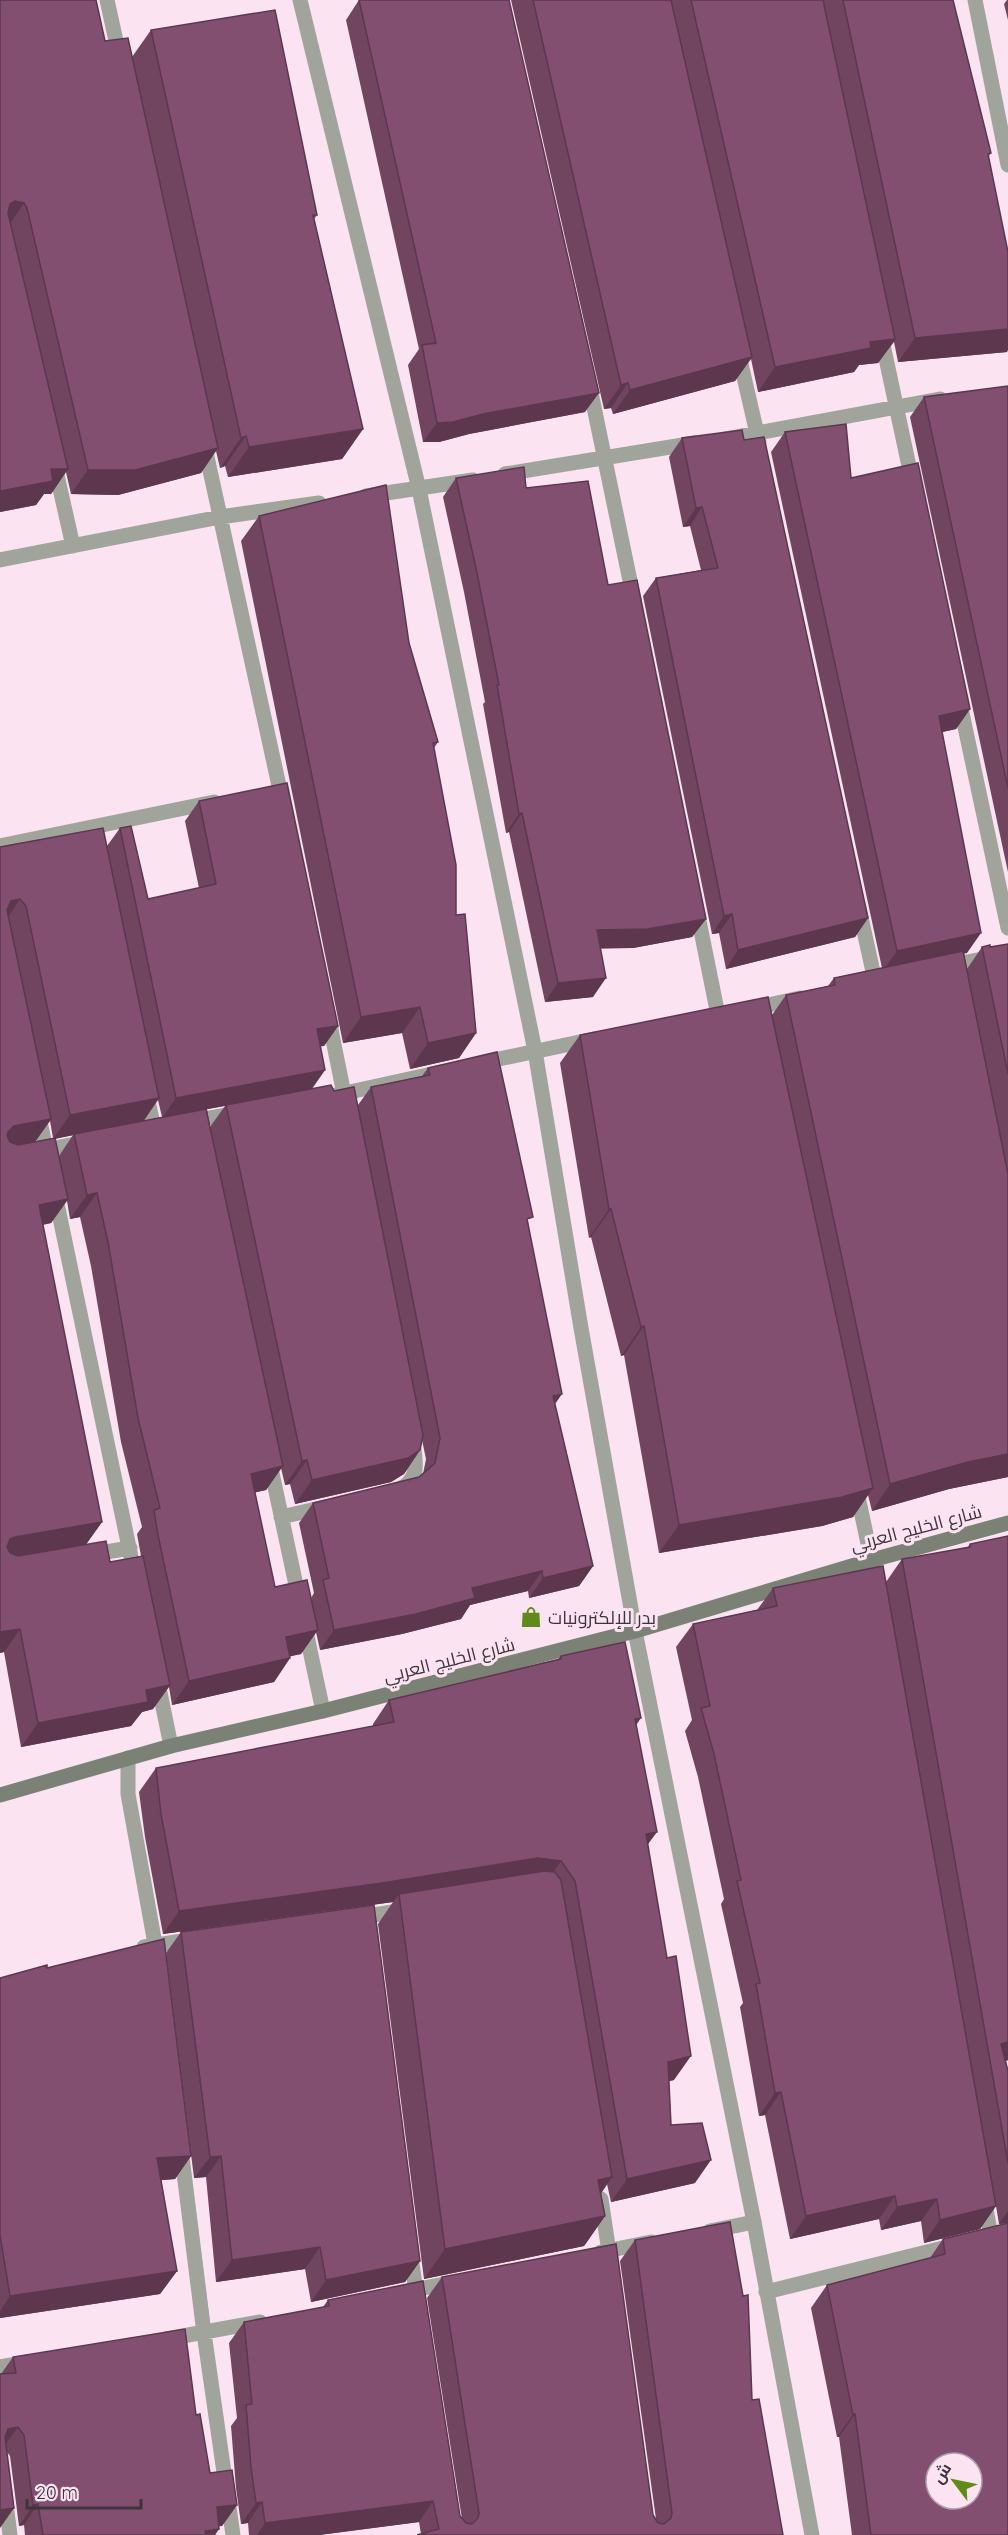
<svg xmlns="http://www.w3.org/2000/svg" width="1008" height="2535" font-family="Quicksand,Cairo,sans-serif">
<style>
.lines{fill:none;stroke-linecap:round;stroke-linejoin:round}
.minor{stroke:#a0a49b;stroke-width:15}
.tertiary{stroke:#a0a49b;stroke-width:15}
.secondary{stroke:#7b8275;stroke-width:15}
.wall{fill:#714460;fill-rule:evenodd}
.shaded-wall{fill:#5c374e}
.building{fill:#834f70;stroke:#5c374e;stroke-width:1.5;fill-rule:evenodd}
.labels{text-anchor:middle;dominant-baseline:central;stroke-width:6;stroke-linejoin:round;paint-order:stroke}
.street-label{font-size:18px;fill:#3e353b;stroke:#fbe3f1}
.poi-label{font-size:18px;fill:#3e353b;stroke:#fbe3f1;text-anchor:start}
</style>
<rect width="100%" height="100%" fill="#fbe3f1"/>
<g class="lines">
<path class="minor" d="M107,0l13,59
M975,0l33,165
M881,335l32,150
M738,351l21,91
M589,383l45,217
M725,439l215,-40
M204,443l79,361
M54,462l19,84
M505,474l190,-31
M366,496l107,-16
M0,560l220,-43 99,-14
M959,699l49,229
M0,846l214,-44
M696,906l22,109
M859,908l16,73
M946,966l62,-12
M750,1009l50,-11
M328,1015l19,94
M480,1063l114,-24
M146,1091l8,38
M336,1095l105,-23
M38,1112l10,47
M188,1122l48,-9
M0,1159l85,-17
M55,1194l80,382
M269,1459l54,252
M856,1487l18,85
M398,1490c23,-10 18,-30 14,-51
M281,1517l44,-10
M88,1555l42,-7
M157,1678l14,68
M128,1758v36l29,161
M355,1918l50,-8
M144,1947l51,-8
M181,2149l23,184 29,202
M984,2198l7,38
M601,2199l10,66
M710,2231l44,-9
M410,2250l7,48
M601,2252l50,-10
M404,2292l50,-10
M766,2292l189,-47
M166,2339l94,-17
M0,2367l27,-5
M0,2457l10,78"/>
<path class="tertiary" d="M300,0l119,489 116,562 46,277 54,303 119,591 58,313"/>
<path class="secondary" d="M0,1795l171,-49 152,-35 312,-80 237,-71 136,-37"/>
</g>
<path class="wall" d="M0,0l105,41 27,16 19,-27 166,185 -3,4 49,210 -21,30 -114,18 -3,-11 -5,2 -4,-17 -15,22 -83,22 -47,-1 -5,-22 -15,22h-7l-8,11 -36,7z
M359,0l226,412 -116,22 -30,8h-16l-15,-77 11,-16 -73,-329z
M511,0h442l38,153 -3,4 19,195 -109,10 -4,-20 -16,21 -19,2 -5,7 -96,20 -7,-33 -16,22 -122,33 -2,-6 -7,1z
M1007,0h1v20l-4,-16z
M1008,386v486l-98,-455 14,-20z
M785,432l66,46 119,231 -14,20 -14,3 25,221h-3l3,16 15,-22h8l18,-3v533l-59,12 -77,22 -4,-16 -15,22 -31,9 -163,27 -35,-198 -3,1 -30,-119 -2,1 -29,-175 20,-28 192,-20 14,-20 42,-9 6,-8 48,-10 -111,-516z
M682,438l62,2 124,478 -13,19 -129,32 -7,-36 -7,1 -69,-338 13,-18 45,-8 -11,-44 -7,1 -14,-70z
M456,478l70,10 82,97 98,334 -14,18 -59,11h-33l-7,49 -48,5 -36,-170 -3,1 -23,-129 2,-2 -21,-110 -21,-95z
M259,516l150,127 29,99 -4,6 22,167 20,118 -17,25 -49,11 -8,-36 -59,10 -102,-502z
M199,801l139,225 -14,20h-4l5,24 -13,19 22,2 24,14 13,-18 51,-11 6,-8 100,156 27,180 38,162 -14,20 -50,12 -1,-7 -58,14 -9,14 -59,15 -82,16 -4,-18 -15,22 -11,2v2l-16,24 -102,23 -3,-18 -16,22 -11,3 -11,14 -110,21 -17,-95 -4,1v-806l107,-1 13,-18 28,71 51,-11 -14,-67zM158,1100l4,17 -19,4zM225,1106l-15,21 -3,-18zM50,1121l3,17 -18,4zM73,1135l-14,21 -4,-17zM67,1201l3,18 10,-2 11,49 30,176 21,85 -5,7 4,22 -31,6 -24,-18 16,-22 -60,-297 9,-2zM422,1440l4,19 -3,15 -4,3 -106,26 -14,20 15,70 -3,5 -36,-11 -20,-95 11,-2 15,-22 4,17 5,-1 5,20 96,-22 13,-8 16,-24z
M970,1544l38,516 -2,1 2,10v152l-9,1 -3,-18 -16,23 -56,14 -3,-22 -40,9 -2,-11 -89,20 -25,-124 -6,1 -19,-109 3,-4 -22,-99 3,-5 -26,-122 -13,-46 7,-11 -16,-73 17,-23 64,-14 16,-22 113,-6 16,-23 65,-11z
M561,1656l75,69 12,119 26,236 -5,1 2,44 24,58 -84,19 -4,-18 -7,10 5,22 -21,30 -160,33 -46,-355 15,-22 -230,32 -18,-97 -6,-45 17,-24 217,-42v-2l16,-24 169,-41z
M181,1932l239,329 -15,21 -94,20 -6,-33 -89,13 -10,-105 -12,1 -28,-225z
M47,1968l144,188 -16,23 -14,1 16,91 -17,23 -160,24v-340z
M943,2239l65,296h-156l-13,-98h-2l-26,-129 16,-23 103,-27z
M635,2240l117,160 31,135 -362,-1 -2,-12 -100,13h-70l-1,-12 -7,1 -5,-36 -5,-62 6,-8 -8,-75 15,-21 79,-15 5,-7 134,219 -35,-221 15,-21 214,242 -36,-258z
M13,2357l183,58 14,58 27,32 -15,21h-3l-4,9h-190l-1,-10 -5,1 -9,-70 -3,-4 -7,76 1,-154z"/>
<path class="shaded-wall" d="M15,201l9,2 -17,25 -7,-2 10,-22z
M1008,329v21l-1,2 -109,10 17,-24z
M895,339l-17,24 -19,2 -5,7 -96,20 17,-25 95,-25z
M752,357l-17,24 -122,33 17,-24z
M628,383l-17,25 -7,1 17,-24z
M599,393l-14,19 -116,22 -30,8h-16l14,-19z
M363,429l-21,30 -114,18 21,-30z
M246,436l-21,30 -5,2 21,-30z
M218,448l-17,25 -83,22 -47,-1 17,-24z
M51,469h17l-17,25h-7l-8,11 -36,7v-21z
M702,507l-12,19 -7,1 13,-19z
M970,709l-14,20 -31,7 14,-20z
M522,813l-13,19 -3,1 13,-19z
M20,899l-16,24 -4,1 11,-23z
M732,914l-13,19 -7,1 12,-18z
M868,918l-13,19 -129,32 12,-19z
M706,919l-14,18 -59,11 -49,1 13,-19z
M981,933l-14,20 -84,18 14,-20z
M606,978l-13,19 -48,5 13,-19z
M420,1007l-18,26 -59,10 18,-26z
M338,1026l-14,20 -21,3 14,-20z
M476,1033l-17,25 -49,11 18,-26z
M325,1070l-14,19 -149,29 14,-20z
M159,1098l-16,24 -90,17 17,-24z
M51,1119l-17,24 -34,6 8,-17 6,-6z
M97,1193l-17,24 -10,2 17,-24z
M68,1199l-17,24 -29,6 17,-24z
M609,1209h2l-20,28 -2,1z
M644,1326l-20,29 -3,1 20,-29z
M562,1394l-14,20 5,-18z
M420,1450l-16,24 -13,8 -96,22 17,-24z
M1008,1454v23l-59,12 -77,22 18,-27 78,-22z
M307,1460l-17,24 -5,1 17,-24z
M283,1466l-17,24 -32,7 17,-23z
M873,1488l-20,29 -31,9 -163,27 20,-28z
M102,1522l-17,24 -85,14 10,-21 5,-2z
M593,1566l-14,20 -50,12 14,-20z
M542,1571l-14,20 -58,14 -9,14 -59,15 -82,16 14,-20 138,-42z
M20,1629l-16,23 -4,1v-21z
M318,1630l-17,24 -32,7 17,-24z
M290,1658l-16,24 -102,23 17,-24z
M170,1685l-17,24 -11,3 -11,14 -110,21 17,-24 108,-33z
M641,1718l-16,23 10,-22z
M657,1832l-17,23 6,-21z
M538,1858l23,3 -17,24 -145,9 -6,8 -230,32 16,-23z
M1008,2042v18l-17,5 10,-21z
M691,2056l-17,24 -22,5 16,-23z
M781,2092l-16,23 -6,1 16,-23z
M191,2156l-16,23 -35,3 17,-24z
M221,2156l-15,21 -12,1 16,-21z
M711,2160l-16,23 -84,19 16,-23z
M612,2177l-20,30 6,-27z
M895,2196l-16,23 -89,20 16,-23z
M937,2199l-16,22 -40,9 16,-23z
M996,2206l-16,23 -56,14 16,-23z
M1008,2211v12l-9,1z
M605,2216l-21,30 -160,33 21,-30z
M320,2247l-15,22 -89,13 16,-22z
M420,2261l-15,21 -94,20 15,-22z
M177,2271l-17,23 -160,24v-7l10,-15z
M855,2414l-16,23h-2l16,-22z
M18,2427l-15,21h-3l8,-19z
M433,2501l-14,21 -100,13h-62l8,-12z
M262,2502l-14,21 -7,1 15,-21z
M38,2504l-14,21 -5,1 14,-21z
M237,2505l-15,21 -20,2 15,-21z
M14,2508l-14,20v-18z
M219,2529l-4,6h-13l3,-4z"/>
<path class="building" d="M0,0h96l9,41 23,-3 90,410 -83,22h-47l-61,-262 -3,-5 -9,-2 -5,3 -2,9 60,256h-17l2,12 -53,10z
M359,0h150l90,393 -116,21 -30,8 -16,1 -15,-78 14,-2z
M533,0h138l81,357 -122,33 -2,-7 -7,2z
M691,0h132l72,339 -25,3 1,6 -96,19z
M843,0h110l38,153 -3,1 20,98v77l-93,9z
M275,10l42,205h-4l50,214 -114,18 -3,-11 -5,2 -90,-408z
M1008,386v402l-84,-391z
M846,424l5,54 67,-15 52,246 -31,7 42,217 -84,18 -112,-519z
M742,430l2,10 20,-3 104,481 -130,32 -6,-36 -8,2 -68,-338 62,-10 -16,-61 -6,1 -14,-70z
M524,467l2,21 62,-7 20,104 29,-5 69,339 -59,10 -50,1 9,48 -48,5 -36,-170 -3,1 -22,-129h2l-22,-112 -21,-95z
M386,485l23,158 29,99 -5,1 23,122v50l9,-1 11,119 -48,10 -8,-36 -59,10 -102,-501z
M287,783l51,243 -21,3 8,41 -149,28 -56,-270 11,-2 17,73 68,-15 -17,-83z
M103,828l56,270 -89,17 -44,-209 -6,-7 -9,2 -4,9 44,209 -37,7 -6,6 -1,4 3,6 8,3 37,-7 13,61 -29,6 63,317 -87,15 -5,2 -3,8 3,6 8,3 88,-15 4,21 33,-6 27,129 -24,5 2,12 -110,21 -18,-94 -20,3v-785z
M1008,944v130l-26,-127 8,-2v2z
M963,951l45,223v280l-40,8 -78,22 -104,-489 49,-10 -1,-7z
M768,997l105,491 -31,9 -163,28 -35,-199 -3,1 -30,-118h-2l-29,-174z
M497,1052l36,165 -6,2 35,175 -9,2 40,170 -50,12 -1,-7 -70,17 3,10 -59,16 -82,16 -11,-50 6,-2 -16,-75 106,-26 16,-14 5,-25 -69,-351 59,-12 -2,-7z
M331,1085l3,6 20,-4 69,348 -3,15 -12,8 -96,22 -5,-20 -5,1 -76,-356z
M206,1109l77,357 -32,8 24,113 32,-7 11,50 -32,7 4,21 -101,23 -31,-146 -4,-25 6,-2 -22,-90 -30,-176 -11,-49 -10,2 -13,-61z
M1008,1536v506l-7,2 7,27v92l-106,-604 68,-12v-3z
M883,1566l113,640 -56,14 -3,-21 -40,8 -2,-11 -89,20 -25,-124 -6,1 -19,-109 4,-1 -23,-102 4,-1 -27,-126 -13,-46 9,-2 -17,-82 84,-18 -4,-18z
M625,1642l16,76 -6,1 22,113 -11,2 21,124 9,-2 15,100 -23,6 3,63 31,-2 9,37 -84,19 -52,-298 -14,-20 -23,-3 -156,25 -203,28 -18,-97 -5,-46 238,-46 -5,-22 172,-41v-3z
M544,1871l11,1 6,8 51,297 -14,3 7,36 -160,33 -46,-355z
M374,1905l46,356 -94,19 -6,-33 -88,13 -11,-104 -11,1 -29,-225z
M164,1939l27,217 -34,2 20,113 -167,25 -10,-61v-257l47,-13v3z
M730,2222l13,74 5,-1 4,105 7,-1 24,136h-366l22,-6 -6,-28 -168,22 -3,-21 -6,1 -5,-36 -5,-62 6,-1 -8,-82 85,-16 -1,-6 95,-19 37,235 6,7 6,1 6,-6 1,-5 -37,-236 174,-33 37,271 5,8 6,1 7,-6 1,-5 -37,-273z
M1008,2223v312h-137l-16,-121 -2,1 -26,-130 118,-31 -2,-15zM936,2463h36v36h-36z
M185,2329l11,86 4,-1 10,59 22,-3 5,35 -20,2 2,22 -14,2 1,4h-163l-5,-31 -5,1 -9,-70 -6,-8 -10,2 -3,8 9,71 -14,2v-136l16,-1 -3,-16z"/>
<defs>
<symbol id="shop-bare" viewBox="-9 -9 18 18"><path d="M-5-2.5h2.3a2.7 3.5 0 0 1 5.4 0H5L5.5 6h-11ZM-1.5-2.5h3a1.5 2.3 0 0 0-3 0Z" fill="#608b1b" stroke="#fbe3f1" stroke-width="2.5" paint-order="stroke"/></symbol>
</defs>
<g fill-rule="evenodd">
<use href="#shop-bare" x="516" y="1602" width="30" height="30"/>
</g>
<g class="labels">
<g class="street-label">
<text transform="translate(916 1528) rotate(-15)">شارع الخليج العربي</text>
<text transform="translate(449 1660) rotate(-14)">شارع الخليج العربي</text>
</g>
<g class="poi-label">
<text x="548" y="1617">بدر للإلكترونيات</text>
</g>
</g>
<g transform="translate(954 2481) rotate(302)"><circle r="28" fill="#fbe3f1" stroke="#af9da8" stroke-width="1.5"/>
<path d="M0-4.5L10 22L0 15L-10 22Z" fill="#608b1b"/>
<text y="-9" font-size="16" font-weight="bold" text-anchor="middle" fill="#3e353b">ش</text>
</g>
<path d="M27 2499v9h114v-9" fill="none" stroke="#3e353b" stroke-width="3"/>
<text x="36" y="2499" font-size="18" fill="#3e353b" stroke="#fbe3f1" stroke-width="4.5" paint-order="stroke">20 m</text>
</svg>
